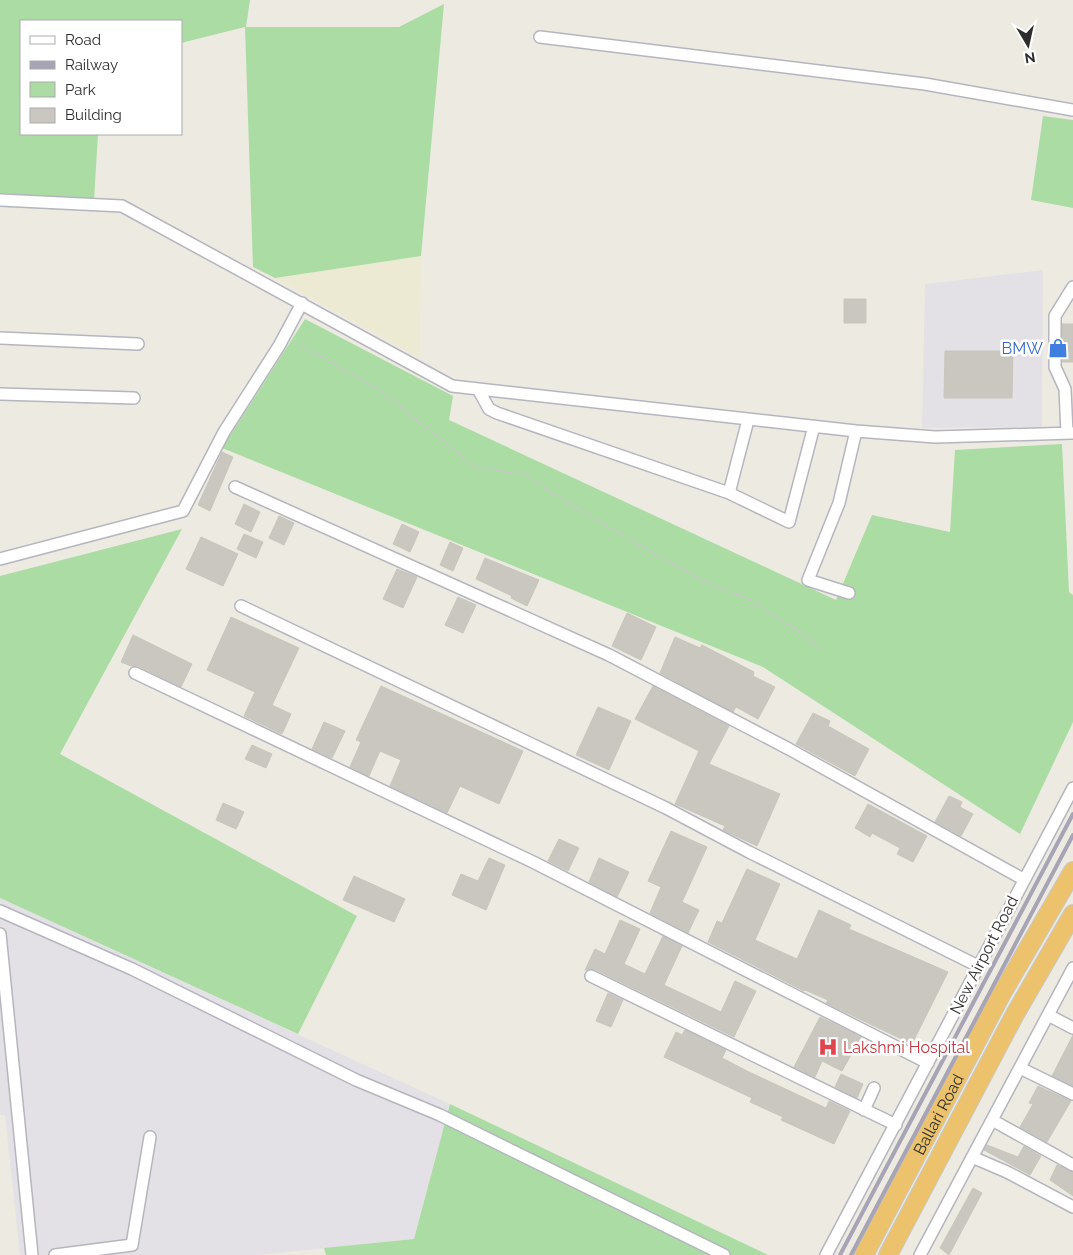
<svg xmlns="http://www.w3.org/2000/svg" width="1073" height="1255" font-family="Raleway,sans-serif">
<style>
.industrial{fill:#e4e1e6}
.education{fill:#ecead3}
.green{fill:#aadca4}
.building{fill:#c9c7c0;stroke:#c8c7bb}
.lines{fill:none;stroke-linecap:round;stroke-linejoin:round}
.minor-casing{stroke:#b5b5bf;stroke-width:14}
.highway-casing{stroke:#c8c8c8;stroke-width:20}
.path{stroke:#c8c8c8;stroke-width:2;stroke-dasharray:4 2.5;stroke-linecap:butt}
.minor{stroke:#fff;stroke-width:11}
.highway{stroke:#ecc36c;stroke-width:18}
.rail{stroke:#a6a4b5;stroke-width:4}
.labels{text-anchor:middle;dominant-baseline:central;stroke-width:5;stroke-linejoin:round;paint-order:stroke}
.shop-label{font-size:16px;fill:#366cbe;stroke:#fff;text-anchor:end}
.street-label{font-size:16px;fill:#2d2d2d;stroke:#fff}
.health-label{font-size:16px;fill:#be3a42;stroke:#fff;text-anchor:start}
</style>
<rect width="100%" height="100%" fill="#edebe1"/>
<path class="industrial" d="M1043,270l-1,157 -120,1 3,-144z
M0,898l450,206 -36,135 -154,16h-240l-15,-140h-5z"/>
<path class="education" d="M421,256l-1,102 -145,-80z"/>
<path class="green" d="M0,0h250l-4,27h153l45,-23 -23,252 -146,22 -22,-11 -8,-240 -64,16v-22h-160v113h77l-4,66 -94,-7z
M1043,116l30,4v88l-42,-8z
M305,319l148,77 -4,24 387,180 36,-85 78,17 5,-82 107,-6 7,148 4,3v127l-53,112 -257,-167 -541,-219z
M182,529l-122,225 297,162 -59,118 -298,-136v-322z
M450,1104l318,151h-442l-2,-7 90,-9z"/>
<path class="building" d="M844,299h22v24h-22z
M1062,324h11v38h-11z
M945,351h68l-1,47h-68z
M222,452l11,5 -23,54 -12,-6z
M244,504l16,8 -9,20 -16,-8z
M279,516l15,7 -10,22 -15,-7z
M402,524l17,8 -9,20 -17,-8z
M244,534l19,8 -7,16 -19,-9z
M201,537l37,17 -15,32 -37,-17z
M450,542l13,6 -10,23 -13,-6z
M485,558l54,22 -12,26 -16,-8 1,-2 -36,-17z
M397,569l20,8 -14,31 -20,-9z
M458,597l18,8 -13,28 -18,-8z
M627,613l29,14 -15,33 -29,-14z
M231,617l68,31 -27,57 19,9 -9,20 -38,-18 11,-24 -48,-22z
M133,635l59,29 -11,23 -43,-21h-7l-10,-4z
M675,637l25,11 2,-3 52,27 -1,4 22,11 -17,32 -22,-12 -3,5 -73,-39z
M381,686l142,65 -24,53 -39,-18 -13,27 -57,-27 11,-26 -21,-9 -11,25 -19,-9 11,-25 -5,-2z
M653,686l76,40 -20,38 71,30 -23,52 -34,-16 2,-4 -50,-22 24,-53 -64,-32z
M598,707l33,14 -22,49 -33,-15z
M813,713l17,8 -2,5 41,23 -14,27 -59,-32z
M324,722l21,9 -13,27 -20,-9z
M252,745l20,9 -6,14 -21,-9z
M949,796l13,6 -2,5 13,7 -12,22 -26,-14z
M223,803l21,9 -8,17 -20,-9z
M868,804l59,32 -14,26 -16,-8 3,-6 -28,-15 -2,4 -15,-9z
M671,831l36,16 -25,55 17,8 -11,23 -38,-20 11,-26 -13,-6z
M559,839l20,9 -11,23 -20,-10z
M489,858l16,7 -19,45 -34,-15 9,-21 17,7z
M599,858l30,14 -12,25 -28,-15z
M747,869l33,15 -25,56 42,19 22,-49 32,15 -2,4 99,43 -36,72 -86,-41 2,-3 -23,-10 -1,1 -96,-49 9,-21 5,2z
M354,876l51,23 -11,23 -51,-22z
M620,920l20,9 -16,35 21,10 18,-38 19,10 -18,39 57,27 14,-31 21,10 -22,46 -140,-68 -9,1 10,-21 10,5z
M608,993l15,7 -12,27 -15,-6z
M820,1017l41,20 -19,34 -20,-10 -7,16 -21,-10z
M685,1030l41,20 -4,8 25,13 79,37 3,-7 21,10 -16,33 -53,-24 2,-3 -33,-15 2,-4 -88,-41 12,-25 6,3z
M1073,1035v51l-21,-10z
M841,1074l22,10 -6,14 -22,-11z
M1038,1086l33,15 -24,41 -27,-15 13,-23 -4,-1z
M987,1145l31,12 6,-11 17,10 -11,19 -46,-25z
M1057,1165l16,7v24l-23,-16z
M973,1188l9,5 -33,62 -9,-7z"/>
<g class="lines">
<defs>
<path id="minor" d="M540,37l385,47 148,26
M0,200l122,6 330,180 404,45 79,6 138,-4
M0,338l138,6
M478,389l11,20 8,4 232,80
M0,394l134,4
M748,420l-19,73 60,29 25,-96
M1067,433l-2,-44 -10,-22v-51l18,-29
M235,487l374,168 180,94 234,130
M0,559l183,-48 41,-79 55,-86 23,-43
M849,593l-41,-13 31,-77 17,-72
M241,606l425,202 83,44 229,114
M135,673l398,189 395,201
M0,911l132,58 224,111 84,35 284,140
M0,934l32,321
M591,976l305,149
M1048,1015l25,13
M1020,1068l53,26
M864,1110l10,-22
M992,1120l81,45
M972,1157l35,15 66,35
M55,1255l77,-10 18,-108
M826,1255l247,-467
M920,1255l153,-287"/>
<g id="highway">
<path id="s1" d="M864,1255l137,-260 72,-124"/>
<path d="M888,1255l126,-239 59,-102"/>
</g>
</defs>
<use href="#minor" class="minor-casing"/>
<use href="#highway" class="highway-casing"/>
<path class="path" d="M295,342l85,48 95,77 50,7 29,20 101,60 55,30 39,15 55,36 18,16"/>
<use href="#minor" class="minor"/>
<use href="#highway" class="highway"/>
<path class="rail" d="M840,1255l233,-441
M851,1255l222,-420"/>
</g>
<defs>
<symbol id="shop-bare" viewBox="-9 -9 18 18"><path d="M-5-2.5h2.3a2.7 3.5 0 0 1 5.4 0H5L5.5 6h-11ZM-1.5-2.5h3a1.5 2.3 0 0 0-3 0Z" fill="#3f7fe0" stroke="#fff" stroke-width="2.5" paint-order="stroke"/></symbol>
<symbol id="hospital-bare" viewBox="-9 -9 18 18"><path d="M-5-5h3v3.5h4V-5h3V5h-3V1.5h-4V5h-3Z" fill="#e0444e" stroke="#fff" stroke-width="2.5" paint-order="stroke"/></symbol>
</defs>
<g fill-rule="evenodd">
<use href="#shop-bare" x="1044" y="334" width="28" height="28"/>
<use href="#hospital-bare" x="814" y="1033" width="28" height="28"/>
</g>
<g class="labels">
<g class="shop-label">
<text x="1043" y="348">BMW</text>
</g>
<g class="street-label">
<text transform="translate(984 955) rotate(-63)">New Airport Road</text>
<text stroke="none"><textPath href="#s1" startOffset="159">Ballari Road</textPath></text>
</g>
<g class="health-label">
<text x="843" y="1047">Lakshmi Hospital</text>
</g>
</g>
<rect x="20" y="20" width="162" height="115" fill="#ffffff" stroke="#ababab"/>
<rect x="30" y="36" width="25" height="8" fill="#ffffff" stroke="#ababab"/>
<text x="65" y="45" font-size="15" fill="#2d2d2d">Road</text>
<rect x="30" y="61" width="25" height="8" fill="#a6a4b5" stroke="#ababab"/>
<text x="65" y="70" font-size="15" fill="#2d2d2d">Railway</text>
<rect x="30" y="82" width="25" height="15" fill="#aadca4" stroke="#ababab"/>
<text x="65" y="95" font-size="15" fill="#2d2d2d">Park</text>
<rect x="30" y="108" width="25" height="15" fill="#c9c7c0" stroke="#ababab"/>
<text x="65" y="120" font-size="15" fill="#2d2d2d">Building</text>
<g transform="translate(1028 45) rotate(171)" stroke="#ffffff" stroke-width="4" paint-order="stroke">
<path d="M0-4L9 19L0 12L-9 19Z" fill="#2d2d2d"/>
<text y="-8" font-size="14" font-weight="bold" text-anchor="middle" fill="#2d2d2d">N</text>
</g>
</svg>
